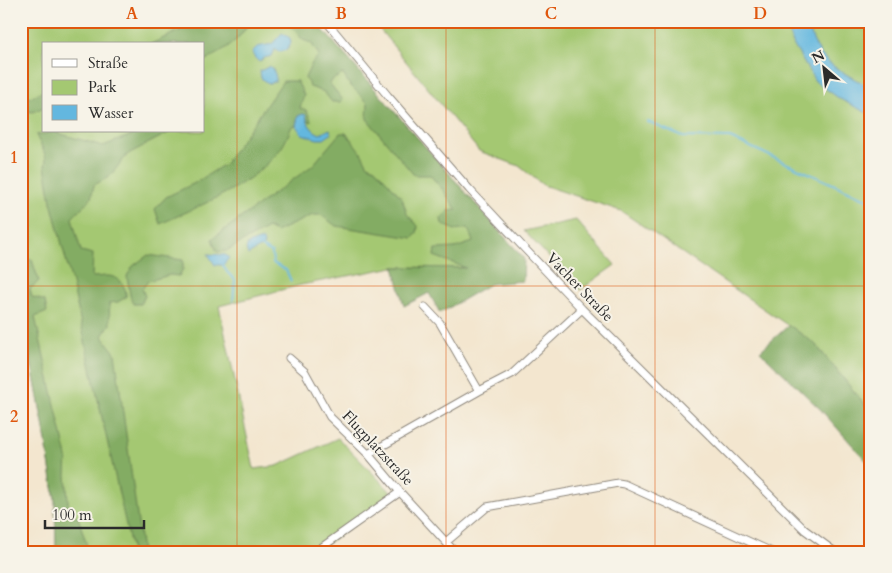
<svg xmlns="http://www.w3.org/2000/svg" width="892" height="573" font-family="Cardo,serif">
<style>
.green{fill:#a4c872;stroke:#687a4e;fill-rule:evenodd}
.forest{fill:#83ac64;stroke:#576c48}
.water{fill:#63b7df;stroke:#477185}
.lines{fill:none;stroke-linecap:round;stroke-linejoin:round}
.stream{stroke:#63b7df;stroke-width:2}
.minor-casing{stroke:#8f887d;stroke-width:9}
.minor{stroke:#fff;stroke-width:7}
.grid{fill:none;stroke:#df570e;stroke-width:1;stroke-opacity:0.55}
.labels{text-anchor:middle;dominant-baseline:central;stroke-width:4;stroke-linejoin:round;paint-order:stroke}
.street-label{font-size:15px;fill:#2b2b2b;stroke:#f7f3e8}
.neatline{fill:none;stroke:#df570e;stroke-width:2}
.grid-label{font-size:16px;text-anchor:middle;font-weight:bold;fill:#df570e}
</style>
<rect width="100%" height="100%" fill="#f7f3e8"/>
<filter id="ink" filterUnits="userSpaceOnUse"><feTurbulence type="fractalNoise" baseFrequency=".02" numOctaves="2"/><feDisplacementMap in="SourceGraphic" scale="10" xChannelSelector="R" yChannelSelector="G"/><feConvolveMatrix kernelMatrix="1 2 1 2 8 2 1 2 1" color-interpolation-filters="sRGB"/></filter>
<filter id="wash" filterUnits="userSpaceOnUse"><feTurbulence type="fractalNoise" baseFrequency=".0096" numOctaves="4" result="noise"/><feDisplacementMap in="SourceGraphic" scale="20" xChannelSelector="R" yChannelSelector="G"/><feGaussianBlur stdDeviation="1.12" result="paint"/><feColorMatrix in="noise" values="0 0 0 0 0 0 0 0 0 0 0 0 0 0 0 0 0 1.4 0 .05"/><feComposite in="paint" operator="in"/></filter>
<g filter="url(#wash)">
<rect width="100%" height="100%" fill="#f3e6cf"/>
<path class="green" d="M21,21h294l209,238 -56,9 -74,-1 -93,18 -82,21 35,163 23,-3 61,-28 57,58 -80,56h-259l-1,-53 -12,-76 -16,-82 -6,-18zM44,44h160v87h-160z
M373,21h498v391l-56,-68 -194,-133 -78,-26 -24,-19 -40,-15z
M576,220l39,45 -35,25 -56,-59z"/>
<path class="forest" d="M200,21h49c-7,19 -28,31 -45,40v-17h-53z
M286,21h29l209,238 -1,22 -33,3 -50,29 -11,-20 -25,13 -10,-39 72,1 -32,-12 1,-7 20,-1 18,-6 -5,-14 -13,2 -13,-6 -1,-6 7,-7 9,-1 -14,-20 -13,-15h-16l-47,-56 1,-16 -19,-19 -6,-10 -11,6 -2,4 13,16 -3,2h-8l-8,-10 -14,-5 -5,-9 7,-15 7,-8 -8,-12 -8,-3z
M283,81h14l7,14 -4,13 6,2 4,7 1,5 -13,-6 -2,10h-4c-3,7 -6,15 -10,21 -27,38 -81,58 -122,77l-5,-15 11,-12 29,-14 30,-19z
M44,91v16l-11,5 -7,-1 -5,3v-13z
M143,131h29l-44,23 -19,23 -15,8 -3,13 -19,20 9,33 12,3 -1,23c5,0 11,-1 17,-1 10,1 18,11 17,21l-8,5 -9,1 1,21 -8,12 13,17 27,199h-10l-60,-269 -21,-81 -6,-36c4,-10 -5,-21 -9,-31l18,-3 49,14z
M340,133h6l14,18 8,14 7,3 27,30 5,16 11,12 -1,7 -4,5 -77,-12 -15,-11h-8l-37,17 -8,-4 -42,23 -9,1 -5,-13 101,-74z
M21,210l7,32 -7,4z
M148,255l35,5v9l-4,7 -9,-1 -22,6 -6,8 3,7 -4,8h-8l-3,-9 -3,-19 6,-10z
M21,257l11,3 7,21 -9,8 2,8 13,4 2,11 -12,5 32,140 -1,18 3,38 9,4 11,35h-33l-1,-53 -12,-76 -16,-82 -6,-18z
M789,325l26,19 56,68v54l-50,-56 -61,-59z"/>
<path class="water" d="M785,21h23c7,42 30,48 63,67v27l-31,-16 -25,-18 -21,-35z
M282,33l8,5 1,5 -5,7 -6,2 -5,-3 -3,7 -8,2 -5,4 -5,-5 -2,-5 5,-5 15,-3z
M270,66c4,5 6,8 6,15l-8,3 -7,-6 -1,-7z
M303,114l3,1c2,10 5,15 14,19l10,-5 1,5 -7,5h-7l-15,-5 -6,-8 2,-10z
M259,240h4l1,5 -16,10 -2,-6 2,-5z
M208,254l18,1 3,3 -6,7h-8z"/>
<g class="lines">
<path class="stream" d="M648,122l35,15 47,1 141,63
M261,247l11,6 1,10 13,7 5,11
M223,265l4,7 8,8 -2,21"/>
</g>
</g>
<g filter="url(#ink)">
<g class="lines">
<defs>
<path id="minor" d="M326,21l62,75 81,93 55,59 58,61 223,221 30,22
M425,307l15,16 39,68
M289,358l16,14 25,45 38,37 32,38 55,60
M368,454l111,-63 33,-17 70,-65
M446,542l41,-35 131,-24 6,1 148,68
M315,552l85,-60"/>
</defs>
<use href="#minor" class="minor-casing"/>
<use href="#minor" class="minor"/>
</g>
</g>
<path class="grid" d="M237,21v531M446,21v531M655,21v531M21,286h850"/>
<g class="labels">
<g class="street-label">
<text transform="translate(580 287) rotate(46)">Vacher Straße</text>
<text transform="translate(378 448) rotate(47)">Flugplatzstraße</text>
</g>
</g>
<rect width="892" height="573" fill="none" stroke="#f7f3e8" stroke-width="55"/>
<rect x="42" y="42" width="162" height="90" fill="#f7f3e8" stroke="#a5a39c"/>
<rect x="52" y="59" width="25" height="8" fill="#ffffff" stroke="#a5a39c"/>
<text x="88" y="68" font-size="15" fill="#2b2b2b">Straße</text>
<rect x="52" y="80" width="25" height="15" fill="#a4c872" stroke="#a5a39c"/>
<text x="88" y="92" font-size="15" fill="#2b2b2b">Park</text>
<rect x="52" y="105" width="25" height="15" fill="#63b7df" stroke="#a5a39c"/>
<text x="88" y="118" font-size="15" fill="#2b2b2b">Wasser</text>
<g transform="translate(824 68) rotate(332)" stroke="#f7f3e8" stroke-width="4" paint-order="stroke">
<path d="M0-4L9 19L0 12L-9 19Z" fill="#2b2b2b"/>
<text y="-8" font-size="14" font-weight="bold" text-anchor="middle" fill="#2b2b2b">N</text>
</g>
<path d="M45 520v8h99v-8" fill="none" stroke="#2b2b2b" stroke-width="2.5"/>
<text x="52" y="520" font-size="15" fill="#2b2b2b" stroke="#f7f3e8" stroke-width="4" paint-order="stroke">100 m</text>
<rect x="28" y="28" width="836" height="518" class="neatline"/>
<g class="grid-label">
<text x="132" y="19">A</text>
<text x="341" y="19">B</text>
<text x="551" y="19">C</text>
<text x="760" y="19">D</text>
<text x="14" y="163">1</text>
<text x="14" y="422">2</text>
</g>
</svg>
